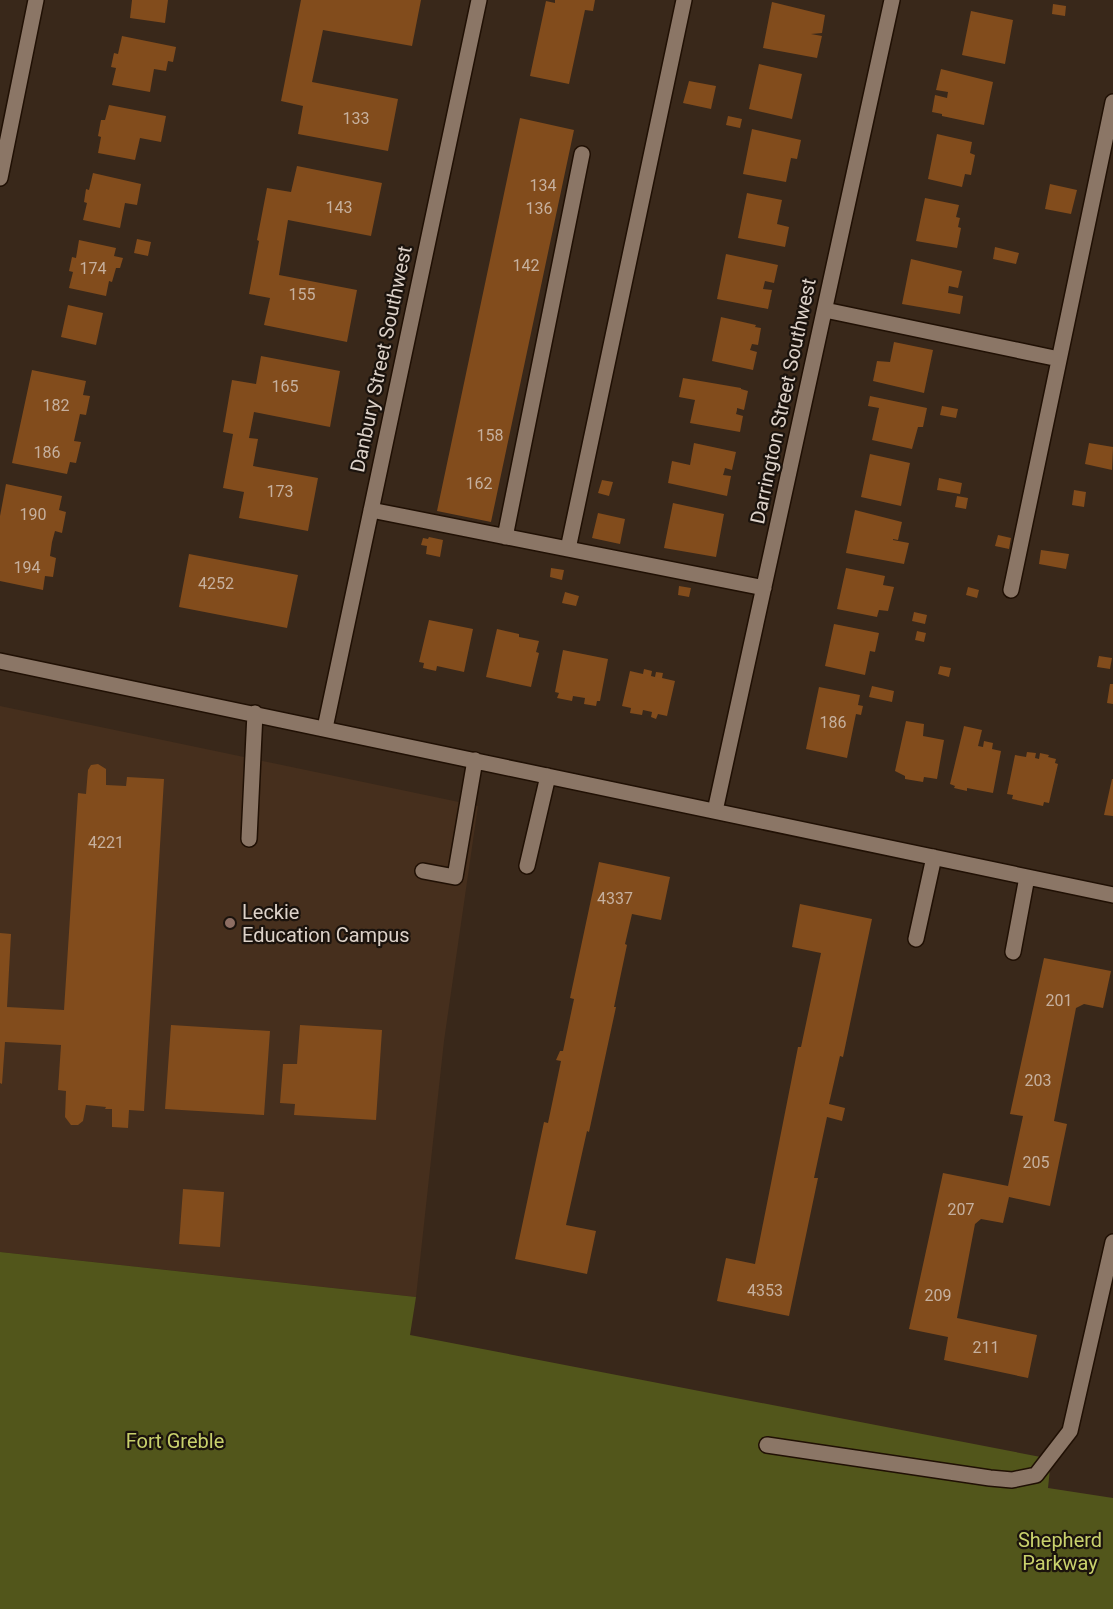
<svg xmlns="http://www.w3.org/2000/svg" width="1113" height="1609" font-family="Roboto,sans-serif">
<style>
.built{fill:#462f1d}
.green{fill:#52561b}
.building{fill:#824c1c}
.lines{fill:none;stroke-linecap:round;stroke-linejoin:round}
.minor-casing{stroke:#201004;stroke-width:18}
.minor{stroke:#8b7666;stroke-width:15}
.education-dot{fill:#8d6e63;stroke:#1b130d;stroke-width:2}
.labels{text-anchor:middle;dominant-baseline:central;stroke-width:4.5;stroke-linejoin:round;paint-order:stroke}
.number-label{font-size:16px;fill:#c6b09e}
.street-label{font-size:20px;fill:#ddd2c9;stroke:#1b130d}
.poi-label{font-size:20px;fill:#ddd2c9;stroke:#1b130d;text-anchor:start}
.park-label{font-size:20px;fill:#c9d16c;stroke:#1b130d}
</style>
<rect width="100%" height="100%" fill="#39281a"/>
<path class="built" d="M0,706l478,100 -34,235 -28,256 -416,-45z"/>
<path class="green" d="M0,1252l416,45 -6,38 641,124 -3,29 65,10v111h-1113z"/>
<path class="building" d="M132,0h36l-3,23 -35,-5z
M301,0h120l-9,46 -89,-16 -11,52 86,17 -10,52 -90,-17 5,-28 -22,-5z
M555,0h40l-2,11 -8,-1 -16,74 -39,-8 16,-75 9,2z
M772,2l53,13 -3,18 -11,1 11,2 -5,22 -54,-10z
M1053,4l13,2 -1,10 -13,-2z
M971,11l42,9 -8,44 -43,-9z
M122,36l54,11 -3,15 -5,-1 -2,10 -12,-2 -4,23 -38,-7 4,-17 -5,-1 3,-14 4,1z
M759,64l43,10 -10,45 -43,-10z
M941,69l52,13 -9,43 -42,-9v-2l-10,-2 3,-17 12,3 1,-6 -12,-2z
M689,81l27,5 -5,23 -28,-6z
M109,105l57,11 -5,26 -21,-4 -5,22 -37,-7 3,-16 -3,-1 3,-16h4z
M728,116l14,3 -2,9 -14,-3z
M520,118l54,12 -83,392 -54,-11z
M752,129l49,11 -4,19 -6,-1 -5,24 -43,-8z
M937,134l35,8 -2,11 5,2 -4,20 -6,-1 -3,13 -34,-8z
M297,166l85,17 -11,53 -83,-16 -9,55 78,15 -10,52 -83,-17 6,-27 -21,-4 10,-53 -2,-1 10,-52 24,4z
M93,173l48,11 -4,21 -12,-2 -5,25 -37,-8 4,-17 -3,-1 2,-13 3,1z
M1050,184l27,6 -6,24 -26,-5z
M747,193l35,7 -5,24 12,3 -4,20 -47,-9z
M925,198l34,7 -3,12 4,1 -2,9 3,1 -4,20 -41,-7z
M137,239l14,3 -3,14 -14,-3z
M79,240l37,8 -2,8 9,2 -3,10h-4l-4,14 -3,-1 -3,15 -37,-8 4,-16 -4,-1 3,-14 4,1z
M995,247l24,6 -3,11 -23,-5z
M726,254l52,11 -4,18 -9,-2 -2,8 9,1 -4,19 -51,-10z
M911,259l51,12 -4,17 -9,-2 -1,7 15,3 -3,18 -58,-10z
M68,305l35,8 -7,32 -35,-8z
M721,317l35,8 -1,2 6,1 -3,17 -6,-1 -2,6 7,2 -4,18 -41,-9z
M894,342l39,8 -9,43 -51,-12 4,-20 13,1z
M261,356l79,15 -10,56 -76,-15 -5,26 9,1 -5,27 65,12 -10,53 -69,-13 5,-26 -21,-4 10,-54 -10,-2 9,-52 24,4z
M32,370l54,11 -3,14 7,1 -4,19 -6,-1 -6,27 7,1 -5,21 -6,-1 -3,12 -55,-11z
M683,378l58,10v1l7,2 -4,19 -7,-2v2l-1,4 7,2 -3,16 -50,-9 5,-23 -16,-3z
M870,396l57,12 -4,19h-5l-6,22 -40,-9 7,-32 -11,-2z
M942,406l16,3 -2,9 -16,-3z
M694,443l42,9 -4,18 -7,-2 -1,4 -1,3 8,1 -4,20 -59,-13 4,-22 18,4z
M1089,443l24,4 -1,23 -27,-6z
M870,454l40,9 -9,43 -40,-9z
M939,478l23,5 -2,11 -23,-4z
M602,480l11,2 -4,14 -11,-3z
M6,484l56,12 -3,14 7,2 -4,21 -7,-2 -3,11 -2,14 6,2 -3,19 -8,-1 -2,14 -43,-9v-65z
M1074,490l12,2 -2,15 -12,-2z
M957,496l11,2 -2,11 -11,-2z
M673,503l51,11 -8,43 -52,-9z
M855,510l47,12 -4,18 -5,-1v1l16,3 -5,21 -58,-11z
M598,513l27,6 -5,25 -28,-6z
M998,535l13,3 -2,11 -14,-3z
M429,537l14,3 -3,17 -14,-3 1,-8 -6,-1 2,-7 5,1z
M1041,550l28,4 -3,15 -27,-5z
M189,554l109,21 -11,53 -108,-21z
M551,568l13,2 -2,10 -12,-3z
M846,568l39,8 -2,9 11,2 -6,24 -9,-1 -2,7 -40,-8z
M679,586l12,2 -2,9 -11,-2z
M968,587l11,3 -2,8 -11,-3z
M565,592l14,4 -3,10 -14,-3z
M914,612l13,3 -2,9 -13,-3z
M429,620l44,9 -9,43 -27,-6 -1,5 -13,-3 1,-5 -5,-1z
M834,624l45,9 -4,19 -5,-1 -5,24 -40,-9z
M497,629l22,5v3l20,4 -3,11 3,1 -8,34 -45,-10z
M917,631l9,2 -2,9 -9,-2z
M563,650l45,9 -8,42h-3l-1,5 -12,-2 1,-6 -12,-2 -1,5 -15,-3 2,-5 -4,-1z
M1099,656l13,2 -2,11 -13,-2z
M940,666l11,2 -2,9 -11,-3z
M644,669l8,2 -1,5 4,1 1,-5 7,1 -1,5 13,3 -8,35 -9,-2 -2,5 -5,-2 1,-5 -9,-2 -1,5 -12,-2 1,-5 -9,-2 8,-35 13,3z
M1110,684h3v20l-6,-1z
M872,686l22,5 -2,11 -23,-5z
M819,687l41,8 -2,10 5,1 -2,9 -5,-1 -9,44 -41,-9z
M906,721l18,3 -1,12 21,4 -7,39 -13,-2 -1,5 -18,-3v-3l-10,-5z
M964,726l18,4 -4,16 5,1 1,-6 9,2 -1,6 9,2 -8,42 -26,-5v3l-13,-3 1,-2 -5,-2z
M1027,752l9,1 -1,5 4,1 1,-6 9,2 -1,2 8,2 -1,4 3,1 -9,39 -5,-1 -1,4 -31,-7 1,-4 -6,-1 8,-39 11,2z
M98,764l8,5v16l20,1 1,-9 37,2 -20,332 -15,-1 -1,18 -16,-1v-18h-7l1,-2 -20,-2 -3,16 -5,4h-7l-6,-8 1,-26 -8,-1 3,-45 -56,-3 -3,42 -2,-1v-150l11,1 -4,73 57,3 14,-217 8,1 2,-24 3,-5z
M1112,779h1v37l-9,-1z
M599,862l71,15 -9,43 -29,-6 -7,30 2,1 -13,62h2l-27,125 -2,-1 -21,94 30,6 -9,43 -72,-15 29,-137 4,1 13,-62 -5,-1 4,-9h3l11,-52 -4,-1z
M800,904l72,15 -29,138 -3,-1 -11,48 16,4 -3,13 -15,-4 -13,61h4l-29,138 -72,-15 9,-43 29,6 43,-217h3l20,-94 -29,-6z
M1044,958l67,13 -8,37 -19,-4 -8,4 -22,113 13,3 -17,82 -41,-9 -6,26 -22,-4 -6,5 -18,94 80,17 -9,43 -84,-18 4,-23 -39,-8 34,-156 65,13 15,-70 -13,-2z
M171,1025l99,6 -6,84 -99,-6z
M300,1025l82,5 -6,90 -82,-5 1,-11 -15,-1 3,-39h14z
M183,1189l41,3 -4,55 -41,-3z"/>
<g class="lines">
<defs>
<path id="minor" d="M0,178l36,-178
M825,310l234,49
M371,510l393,78
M505,537l77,-383
M568,549l116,-549
M1011,590l102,-488
M0,661l1113,234
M325,728l154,-728
M715,811l177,-811
M249,839l6,-126
M527,866l21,-90
M423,871l32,6 20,-117
M916,939l18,-82
M1013,952l14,-75
M767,1445l223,33 22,2 24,-5 34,-44 43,-189"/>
</defs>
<use href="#minor" class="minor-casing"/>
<use href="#minor" class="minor"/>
</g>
<circle class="education-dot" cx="230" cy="923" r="6"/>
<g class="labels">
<g class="number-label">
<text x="356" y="118">133</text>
<text x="543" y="185">134</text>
<text x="339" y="207">143</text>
<text x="539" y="208">136</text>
<text x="526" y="265">142</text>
<text x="93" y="268">174</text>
<text x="302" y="294">155</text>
<text x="285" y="386">165</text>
<text x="56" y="405">182</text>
<text x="490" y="435">158</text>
<text x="47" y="452">186</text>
<text x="479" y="483">162</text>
<text x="280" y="491">173</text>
<text x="33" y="514">190</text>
<text x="27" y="567">194</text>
<text x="216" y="583">4252</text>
<text x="833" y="722">186</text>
<text x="106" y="842">4221</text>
<text x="615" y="898">4337</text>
<text x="1059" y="1000">201</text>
<text x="1038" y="1080">203</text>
<text x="1036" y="1162">205</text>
<text x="961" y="1209">207</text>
<text x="765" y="1290">4353</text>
<text x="938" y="1295">209</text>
<text x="986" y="1347">211</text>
</g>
<g class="street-label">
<text transform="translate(381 359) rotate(-78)">Danbury Street Southwest</text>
<text transform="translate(783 401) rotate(-78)">Darrington Street Southwest</text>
</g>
<g class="poi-label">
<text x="242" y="912">Leckie<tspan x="242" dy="23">Education Campus</tspan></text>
</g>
<g class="park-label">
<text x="175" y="1441">Fort Greble</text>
<text x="1060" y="1540">Shepherd<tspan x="1060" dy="23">Parkway</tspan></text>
</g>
</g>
</svg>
